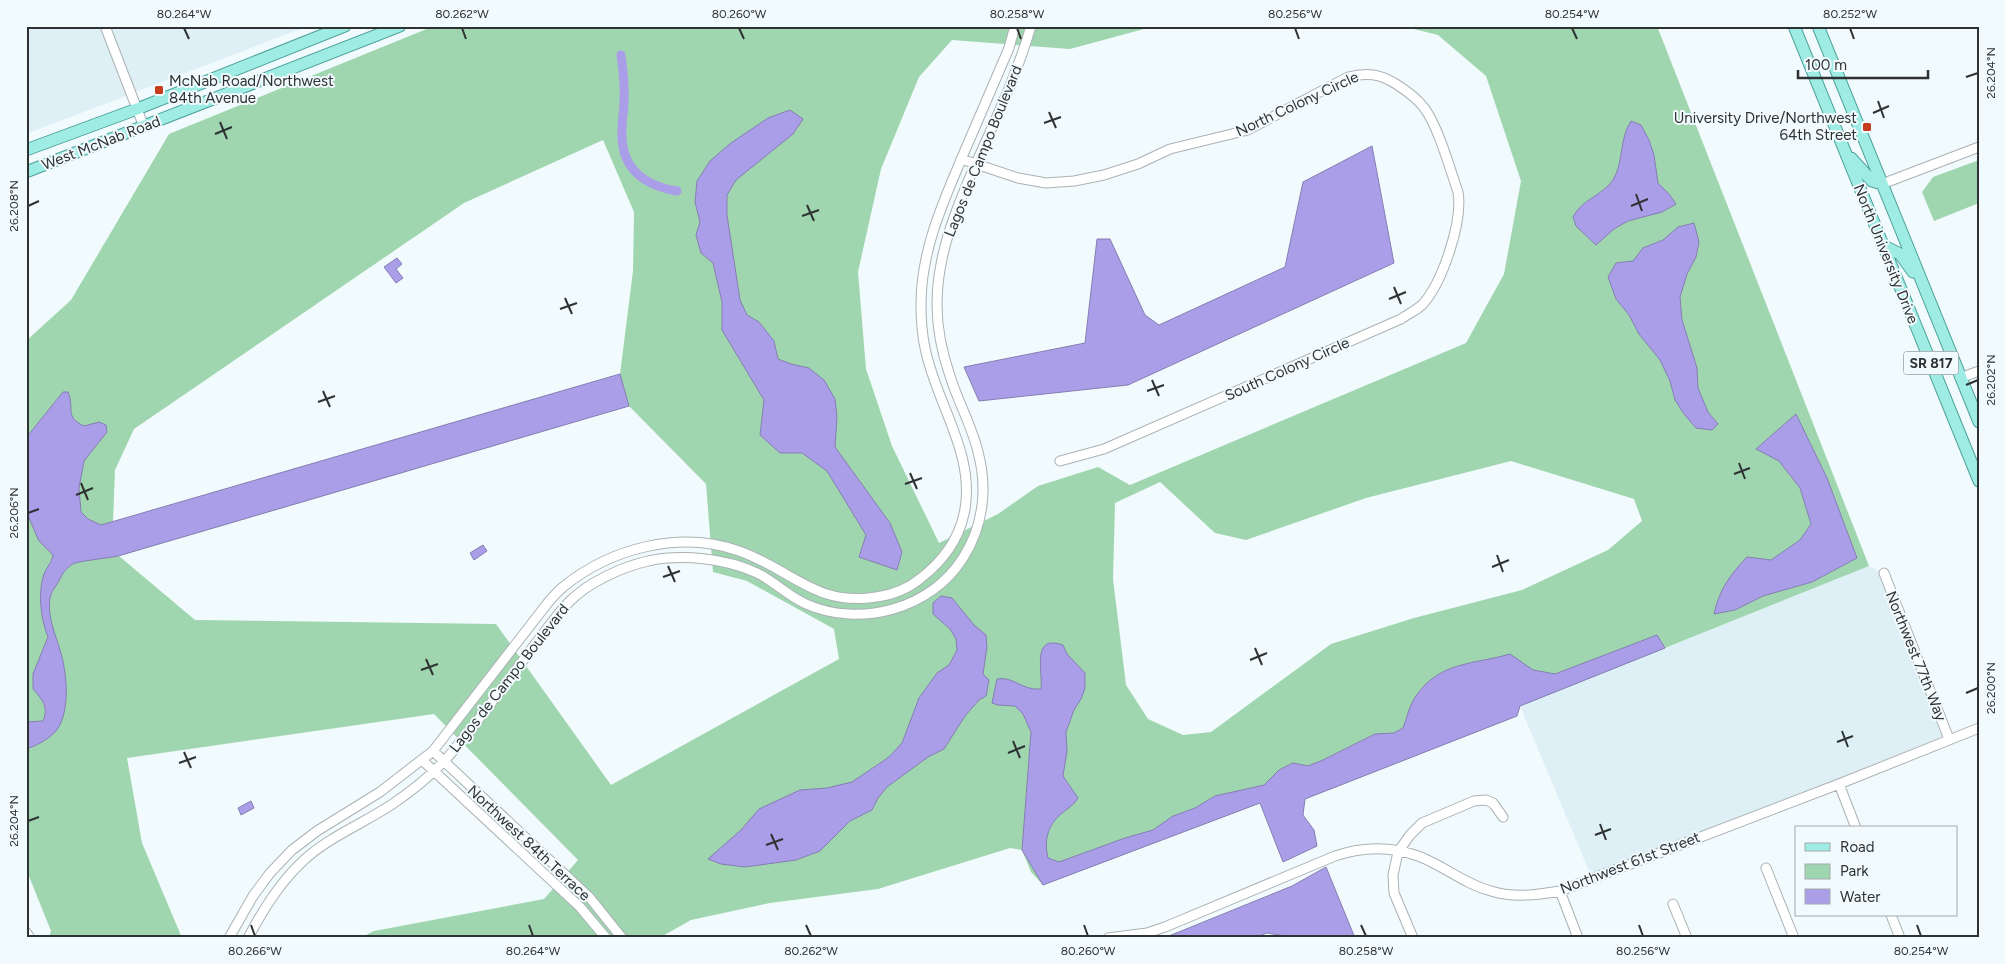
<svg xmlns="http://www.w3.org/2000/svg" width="2005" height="964" font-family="Figtree,sans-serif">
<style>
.built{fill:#deeff5}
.green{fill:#a0d6af;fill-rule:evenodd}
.water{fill:#aa9ee9;stroke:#857eb2}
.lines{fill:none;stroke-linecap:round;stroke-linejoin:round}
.canal{stroke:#aa9ee9;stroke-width:9}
.minor-casing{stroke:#aab2b5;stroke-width:11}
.major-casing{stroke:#4ea29c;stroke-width:13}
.minor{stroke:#fff;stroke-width:9}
.major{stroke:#9fece5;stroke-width:11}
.ticks{fill:none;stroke:#2e3233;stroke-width:2}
.poi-dot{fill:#c63d1c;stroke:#f1fafd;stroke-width:2}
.labels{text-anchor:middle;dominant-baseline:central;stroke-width:4;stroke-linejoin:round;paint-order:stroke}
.shield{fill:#f1fafd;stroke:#686e70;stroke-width:1}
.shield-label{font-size:14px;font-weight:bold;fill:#2e3233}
.poi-label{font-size:15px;fill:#2e3233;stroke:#f1fafd;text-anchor:start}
.street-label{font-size:15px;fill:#2e3233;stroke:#f1fafd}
.neatline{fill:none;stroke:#2e3233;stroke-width:2}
.ticks-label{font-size:12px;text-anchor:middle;fill:#2e3233}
</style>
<rect width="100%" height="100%" fill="#f1fafd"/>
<path class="built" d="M26,26h282l-282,108z
M1869,566l15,7 65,166 -357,139 -72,-172z"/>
<path class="green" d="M434,26h264l1,2 5,-2h451l-85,23 -118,-9 -33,37 -38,92 -23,103 8,97 26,77 47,97 59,-29 40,-28 60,-19 32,18 336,-142 38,-69 17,-93 -35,-105 -48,-41 -36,-9h255l212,540 -349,140 -3,10 -212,83 -45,4 -217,82 -12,-13 -9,-22 -12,-2 -132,41 -108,14 -79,17 -32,18h-299l14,-7 170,-32 34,-39 -144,-146 -307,44 15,85 40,95h-133l2,-7 -25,-62v-528l45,-41 98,-166zM603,140l31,72 -1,59 -13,103 -507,148 2,-52 19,-41 330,-226zM629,406l77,78 7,88 34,9 87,48 5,30 -228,126 -115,-161 -301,-4 -76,-64zM1511,461l123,38 8,22 -34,29 -86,40 -108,28 -83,26 -120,88 -28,3 -35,-16 -22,-34 -13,-106 2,-76 45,-21 55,51 31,7 120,-42z
M1979,160v43l-45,18 -12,-29 11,-15z"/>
<path class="water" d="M790,110l13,9 -10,15 -57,46 -9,15v20l13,85 7,15 12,7 15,19 4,18 13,5 18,4 15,12 11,19 2,18 -2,30 55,76 12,29 -5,18 -38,-13 7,-22 -39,-64 -25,-18h-22l-20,-18 4,-35 -42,-70v-28l-9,-39 -12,-10 -5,-18 4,-13 -5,-20 2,-21 13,-20 21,-18 37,-25z
M1631,121l10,4 8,15 5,15 4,28 11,11 7,10 -14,8 -34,9 -14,8 -18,16 -20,-19 -3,-9c9,-18 29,-21 40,-37 11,-18 6,-41 18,-59z
M1372,146l22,117 -266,122 -149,16 -15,-34 121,-24 12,-104h13l35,76 14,10 126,-58 18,-85z
M1694,223l5,19 -3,15 -9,17 -7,23 2,23 15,48 1,20 10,24 10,12 -6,6 -16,-2 -12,-14 -9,-14 -5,-19 -10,-21 -21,-26 -10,-19 -13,-16 -8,-22 8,-14 17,-2 10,-13 20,-8 15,-13z
M397,258l5,6 -6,5 7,9 -7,5 -12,-16z
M620,374l9,32 -511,150c-8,2 -41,5 -45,8 -7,4 -11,10 -14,17 -3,5 -8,11 -9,17 -3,18 5,35 10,52 7,22 11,62 -4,81 -7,8 -20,15 -30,18v-27l17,-1c6,-14 -1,-22 -10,-32v-15l15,-37c-7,-17 -10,-42 -5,-60 2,-8 9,-14 10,-22l-14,-14 -13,-30v-73l37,-46h5c7,16 -4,25 16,34l15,-4 7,3 1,7 -23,29 -5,27 2,24 7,7 13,6z
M1796,414l31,64 30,80 -45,24 -49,14 -28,14 -21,4c5,-24 16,-39 33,-57l24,3 29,-20 11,-16 -11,-36 -21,-27 -23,-12z
M483,545l4,6 -13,9 -4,-7z
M941,596l11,2 22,27 12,10 1,12 -4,27 6,6 -3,16 -7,4 -14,16 -21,33 -16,8 -41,30 -9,11 -6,12 -22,11 -30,30 -24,9 -51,7 -24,-3 -13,-5 33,-29 18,-21 41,-19 27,-2 25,-6 37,-25 13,-14 17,-45 18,-25 12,-8 8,-15 -1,-11 -6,-10 -17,-15v-11z
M1657,635l8,13 -145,58 -3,10 -212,83 -2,16 11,15 3,16 -34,16 -23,-59 -217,82 -21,-35 9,-118 -8,-18 -8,-8 -17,-1 -6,-2 5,-24c17,-3 25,12 44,10 2,-19 -10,-55 22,-44l4,9 18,19v15l-4,11 -7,11 -8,22 1,19 -4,25 15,22c-5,8 -10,10 -17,16 -14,12 -17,27 -13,44l11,4 66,-24 28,-8 20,-14 22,-8 20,-12 49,-11 15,-15 14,-7 15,3 15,-6 52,-26 19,-1 9,-5c4,-10 6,-21 11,-29 24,-38 58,-34 96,-45l23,16 22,4z
M251,801l3,7 -13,7 -3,-7z
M1326,867l29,71h-59l-29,-5 -13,5h-90l128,-52z"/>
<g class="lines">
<path class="canal" d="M621,55c2,15 4,31 3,46 0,10 -2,19 -2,28 -2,38 20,56 55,62"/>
<defs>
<path id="minor" d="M105,26l39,101
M961,159l57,19 28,5 28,-2 30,-6 34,-11 32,-15 78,-19 100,-53c19,-5 32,-3 48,7 11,7 22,15 29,25 14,20 25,60 33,83 5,29 -15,89 -35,112 -6,6 -15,10 -22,15l-297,130 -44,12
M1882,184l97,-37
M1960,378l19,-7
M1884,573l65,166
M433,751l157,147 32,40
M422,760l158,147 26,31
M1839,784l17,44
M1766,868l28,70
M1560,891l18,47
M1673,904l14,34
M1891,915l9,23
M26,932l4,6
M229,938l24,-42 17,-23 22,-23 25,-19 63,-39 53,-41 110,-142c6,-8 13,-16 20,-22 48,-39 117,-57 176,-36 52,18 77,56 137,46 16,-2 33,-9 45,-19 22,-17 37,-37 43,-64 13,-59 -28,-110 -39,-166 -3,-14 -4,-30 -4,-44 0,-56 24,-106 45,-156 14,-33 29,-67 43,-100l6,-22
M248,938c15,-28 32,-56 56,-78 25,-23 58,-36 87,-55 18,-12 36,-26 51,-42 9,-8 16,-19 24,-28 23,-28 45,-58 67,-88 12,-15 23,-32 37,-46 19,-19 52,-34 78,-40 34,-7 77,-3 109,12 17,8 31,23 49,31 54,24 125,5 157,-46 20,-31 25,-69 15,-106 -6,-26 -20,-50 -28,-76 -8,-23 -13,-47 -13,-72 0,-45 16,-87 33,-127 22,-50 46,-99 61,-151
M1108,938l39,-5 18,-6 170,-71c27,-9 55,-10 83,0 25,9 46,28 73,35 22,7 46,4 69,0l279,-107 140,-56
M1413,938l-19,-45 -1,-18 5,-23 12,-17 12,-12 52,-22 12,-1 7,3 10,14"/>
<path id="major" d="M1794,26l185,455
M1818,26l161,396
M26,150l111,-41 208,-83
M1851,158l21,23 10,3
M26,172l374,-146
M1882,245l18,9 13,18"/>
</defs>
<use href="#minor" class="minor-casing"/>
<use href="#major" class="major-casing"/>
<use href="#minor" class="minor"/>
<use href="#major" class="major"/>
</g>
<path class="ticks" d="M184,28l5,11M462,28l4,11M739,28l5,11M1017,28l4,11M1295,28l4,11M1572,28l5,11M1850,28l4,11M1966,77l12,-4M1878,101l6,17M1049,112l7,16M1873,113l16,-7M220,122l7,17M1044,123l17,-6M215,134l17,-7M1636,194l6,17M807,205l7,16M28,206l11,-5M1631,206l17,-7M802,216l17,-6M1394,287l7,17M565,298l7,16M1389,299l17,-7M560,309l17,-6M1152,380l7,16M1966,385l12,-5M323,391l7,16M1147,391l17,-6M318,402l17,-6M1739,463l6,16M910,473l7,16M1734,474l16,-6M81,483l7,17M905,484l17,-6M76,495l17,-7M28,513l11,-4M1497,555l6,17M668,566l7,16M1492,567l17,-7M663,577l17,-6M1255,648l7,17M426,659l7,16M1250,660l17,-7M421,670l17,-6M1966,693l12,-5M1842,731l6,16M1013,741l7,17M1837,742l16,-6M184,752l7,16M1008,753l17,-7M179,763l17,-6M28,821l11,-4M1600,824l6,16M771,834l7,16M1595,835l16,-6M766,845l17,-6M251,925l4,11M529,925l4,11M806,925l5,11M1084,925l4,11M1361,925l5,11M1639,925l4,11M1917,925l4,11"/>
<g class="poi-dot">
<rect x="154" y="85" width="10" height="10" rx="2.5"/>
<rect x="1862" y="122" width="10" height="10" rx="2.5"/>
</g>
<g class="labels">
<rect class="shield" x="1903.5" y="351.5" width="55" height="23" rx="4"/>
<g class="shield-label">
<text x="1931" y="363">SR 817</text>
</g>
<g class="poi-label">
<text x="169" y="81">McNab Road/Northwest<tspan x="169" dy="17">84th Avenue</tspan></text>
<text x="1857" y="118" text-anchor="end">University Drive/Northwest<tspan x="1857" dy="17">64th Street</tspan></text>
</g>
<g class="street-label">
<text transform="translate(1297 104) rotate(-25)">North Colony Circle</text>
<text transform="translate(101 143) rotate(-21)">West McNab Road</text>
<text transform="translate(983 151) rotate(-68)">Lagos de Campo Boulevard</text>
<text transform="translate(1886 254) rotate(68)">North University Drive</text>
<text transform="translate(1287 369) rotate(-24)">South Colony Circle</text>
<text transform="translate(1916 656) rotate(68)">Northwest 77th Way</text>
<text transform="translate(509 678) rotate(-52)">Lagos de Campo Boulevard</text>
<text transform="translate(529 843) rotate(43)">Northwest 84th Terrace</text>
<text transform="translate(1630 863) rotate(-21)">Northwest 61st Street</text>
</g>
</g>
<rect width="2005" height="964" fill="none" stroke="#f1fafd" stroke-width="55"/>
<rect x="1795" y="826" width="162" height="90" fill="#f1fafd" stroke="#a3aaac"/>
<rect x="1805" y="843" width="25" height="8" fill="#9fece5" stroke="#a3aaac"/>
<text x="1840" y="852" font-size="15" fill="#2e3233">Road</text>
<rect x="1805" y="864" width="25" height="15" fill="#a0d6af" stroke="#a3aaac"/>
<text x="1840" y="876" font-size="15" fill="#2e3233">Park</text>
<rect x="1805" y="889" width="25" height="15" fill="#aa9ee9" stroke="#a3aaac"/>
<text x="1840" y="902" font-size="15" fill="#2e3233">Water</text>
<path d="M1798 70v8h130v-8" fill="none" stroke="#2e3233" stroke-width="2.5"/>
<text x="1805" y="70" font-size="15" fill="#2e3233" stroke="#f1fafd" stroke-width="4" paint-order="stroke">100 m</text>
<rect x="28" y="28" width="1950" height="908" class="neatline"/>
<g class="ticks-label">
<text x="184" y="18">80.264°W</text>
<text x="462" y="18">80.262°W</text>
<text x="739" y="18">80.260°W</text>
<text x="1017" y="18">80.258°W</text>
<text x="1295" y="18">80.256°W</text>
<text x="1572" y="18">80.254°W</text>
<text x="1850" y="18">80.252°W</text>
<text transform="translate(1991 73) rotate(-90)" y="4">26.204°N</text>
<text transform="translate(14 206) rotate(-90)" y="4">26.208°N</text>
<text transform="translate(1991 380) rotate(-90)" y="4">26.202°N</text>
<text transform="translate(14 513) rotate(-90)" y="4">26.206°N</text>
<text transform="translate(1991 688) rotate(-90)" y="4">26.200°N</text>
<text transform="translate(14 821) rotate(-90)" y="4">26.204°N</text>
<text x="255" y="955">80.266°W</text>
<text x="533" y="955">80.264°W</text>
<text x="811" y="955">80.262°W</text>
<text x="1088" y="955">80.260°W</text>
<text x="1366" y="955">80.258°W</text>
<text x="1643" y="955">80.256°W</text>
<text x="1921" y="955">80.254°W</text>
</g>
</svg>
